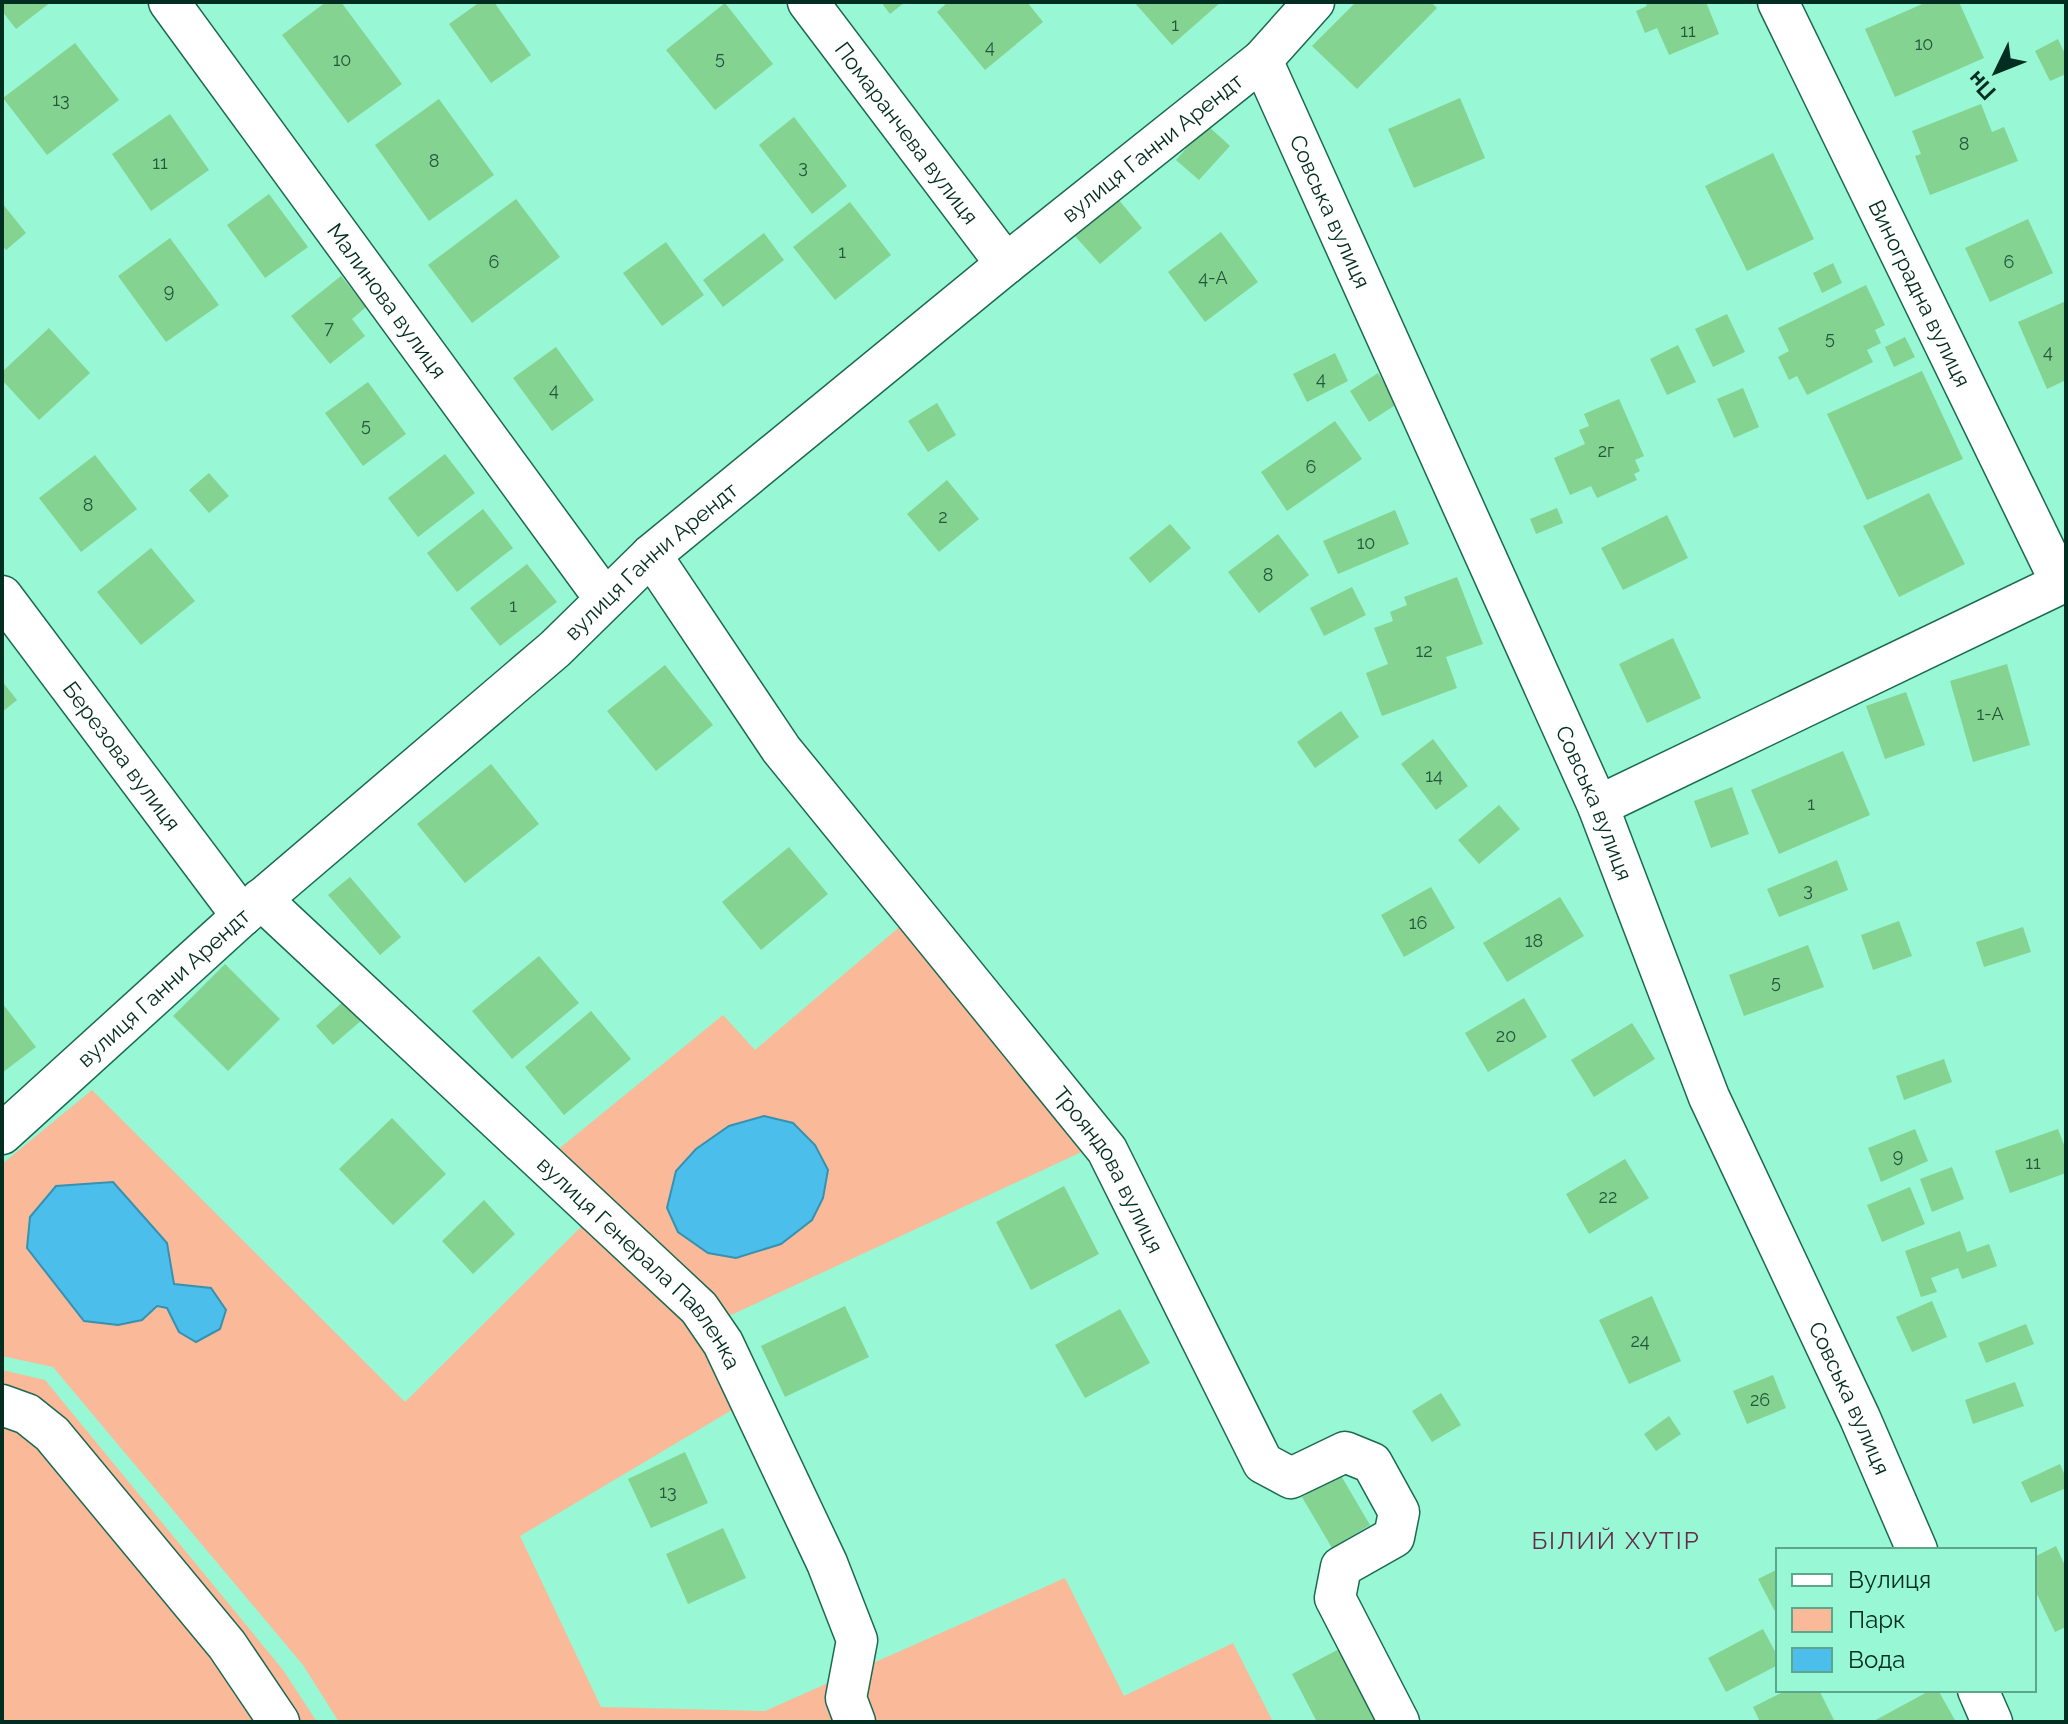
<svg xmlns="http://www.w3.org/2000/svg" width="2068" height="1724" font-family="Raleway,sans-serif">
<style>
.green{fill:#fab998}
.water{fill:#4cbeec;stroke:#3692af;stroke-width:2}
.building{fill:#84d391}
.lines{fill:none;stroke-linecap:round;stroke-linejoin:round}
.minor-casing{stroke:#1c6951;stroke-width:43}
.minor{stroke:#fff;stroke-width:40}
.labels{text-anchor:middle;dominant-baseline:central;stroke-width:6;stroke-linejoin:round;paint-order:stroke}
.number-label{font-size:18px;fill:#22563d}
.street-label{font-size:22px;fill:#022d21;stroke:#98f7d4}
.neighbourhood-label{font-size:24px;letter-spacing:2px;fill:#66274a;stroke:#98f7d4}
</style>
<rect width="100%" height="100%" fill="#98f7d4"/>
<path class="green" d="M903,924l185,225 -357,166 -176,-163 168,-137 32,35z
M92,1090l313,312 182,-181 99,91 51,95 -217,129 81,171 164,4 300,-133 59,118 109,-53 40,79h-934l-36,-57 -250,-298 -51,-11v-192z
M2,1370l43,10 238,290 34,52h-315z"/>
<path class="water" d="M764,1116l29,7 22,22 13,25 -5,28 -11,22 -31,24 -45,14 -28,-5 -30,-21 -11,-24 9,-37 20,-22 33,-23z
M113,1182l54,61 7,41 37,4 15,22 -6,19 -24,13 -17,-10 -12,-24 -10,-2 -15,14 -24,5 -34,-4 -57,-73 3,-31 26,-31z"/>
<path class="building" d="M2,2h49l-35,27 -14,-18z
M326,2h15l61,82 -54,39 -66,-88z
M480,2h14l37,53 -40,28 -42,-59z
M881,2h24l-15,12z
M948,2h79l16,20 -58,48 -48,-58z
M1134,2h87l-49,43z
M1356,2h75l6,6 -80,81 -45,-43z
M1645,2h61l13,32 -50,21 -12,-27 -12,5 -9,-22 11,-5z
M1927,2h32l25,56 -89,39 -30,-68z
M725,3l48,61 -58,46 -49,-60z
M2058,39l8,17v18l-16,7 -15,-30z
M75,43l44,57 -72,55 -44,-57z
M1460,98l25,60 -71,30 -26,-59z
M439,99l55,76 -65,46 -54,-76z
M1981,104l11,28 12,-5 14,34 -88,34 -15,-39 6,-2 -9,-23z
M170,114l39,56 -58,41 -39,-57z
M794,117l53,69 -35,28 -53,-69z
M1207,125l23,21 -31,34 -23,-20z
M1773,153l41,86 -67,32 -42,-85z
M269,194l39,53 -43,31 -38,-53z
M516,199l44,58 -88,66 -44,-58z
M1118,199l24,29 -42,36 -25,-28z
M850,202l41,53 -56,45 -42,-53z
M2,203l24,30 -20,17 -4,-5z
M2028,219l25,54 -63,29 -25,-54z
M1221,232l37,50 -53,40 -37,-50z
M764,233l20,27 -61,47 -20,-27z
M170,238l49,67 -53,37 -48,-66z
M666,242l38,53 -42,31 -39,-53z
M1833,263l9,20 -20,10 -9,-20z
M341,276l25,31 -14,12 13,17 -35,28 -39,-48z
M1866,285l19,40 -10,5 6,13 -14,7 6,12 -66,33 -10,-19 -8,4 -11,-23 11,-6 -11,-23z
M2066,301v79l-19,9 -29,-67z
M1727,314l18,38 -32,15 -18,-38z
M49,328l41,45 -51,47 -37,-40v-8z
M1905,337l10,20 -21,10 -9,-20z
M1678,345l18,37 -29,13 -17,-36z
M556,347l38,53 -42,31 -39,-53z
M1335,353l13,28 -41,21 -14,-28z
M1922,371l41,88 -96,41 -40,-86z
M1378,373l19,31 -28,18 -19,-31z
M368,382l38,52 -43,32 -38,-53z
M1743,388l16,39 -25,11 -17,-39z
M1619,399l25,57 -9,4 5,11 -6,3 3,6 -40,18 -6,-12 -21,9 -16,-37 31,-14 -6,-14 10,-4 -5,-12z
M937,403l19,32 -28,17 -20,-31z
M1335,421l27,38 -75,52 -26,-39z
M445,454l30,39 -57,44 -30,-39z
M95,455l42,54 -56,43 -42,-54z
M209,473l20,23 -20,17 -20,-23z
M947,480l32,39 -40,33 -32,-38z
M1929,493l36,71 -66,33 -36,-71z
M1557,508l6,15 -27,11 -6,-15z
M483,509l30,39 -56,44 -30,-39z
M1395,510l14,34 -71,30 -15,-33z
M1667,515l21,43 -65,32 -22,-42z
M1170,524l21,24 -41,35 -21,-25z
M1278,534l31,41 -50,38 -31,-41z
M151,548l44,53 -54,44 -44,-53z
M527,564l30,38 -57,44 -30,-38z
M1457,577l26,67 -37,13 11,31 -75,28 -16,-43 22,-9 -14,-36 19,-7 -3,-9 17,-7 -3,-8z
M1352,587l14,28 -42,21 -14,-28z
M1673,638l28,60 -54,25 -28,-59z
M2007,664l23,81 -57,17 -23,-81z
M665,665l48,60 -57,46 -49,-60z
M2,681l15,19 -15,12z
M1906,692l19,53 -40,14 -19,-53z
M1341,711l18,26 -44,31 -18,-26z
M1433,739l35,47 -32,24 -35,-46z
M1843,751l27,64 -91,39 -28,-64z
M491,764l48,60 -74,59 -48,-59z
M1732,787l17,47 -38,14 -17,-47z
M1499,805l21,24 -41,35 -21,-24z
M789,847l39,47 -67,56 -39,-48z
M1837,860l11,30 -69,27 -12,-28z
M350,877l51,60 -21,18 -52,-60z
M1431,887l24,41 -51,29 -23,-42z
M1560,897l24,39 -77,46 -24,-39z
M1899,921l13,35 -39,14 -12,-35z
M2023,927l8,25 -47,15 -8,-25z
M1808,945l16,42 -80,29 -15,-41z
M539,956l40,47 -67,56 -40,-48z
M225,964l55,55 -52,52 -55,-55z
M1524,998l23,39 -59,35 -23,-39z
M346,999l17,20 -30,26 -17,-19z
M2,1003l34,44 -34,26z
M591,1011l40,48 -67,56 -39,-48z
M1632,1023l23,36 -61,38 -23,-37z
M1944,1059l8,23 -48,18 -8,-24z
M392,1118l54,56 -53,51 -54,-56z
M1915,1129l13,32 -47,21 -13,-34z
M2058,1129l8,21v23l-56,20 -15,-42z
M1625,1159l24,39 -60,36 -23,-40z
M1952,1167l12,32 -32,13 -12,-33z
M1064,1186l35,68 -68,36 -35,-68z
M1910,1187l15,37 -43,18 -15,-37z
M484,1200l31,34 -42,40 -31,-33z
M1960,1231l7,21 22,-8 8,22 -35,13 -4,-11 -27,10 6,14 -16,5 -16,-46z
M1652,1296l29,65 -52,23 -30,-64z
M1932,1301l15,36 -35,15 -16,-35z
M845,1306l24,51 -84,40 -24,-51z
M1120,1309l30,54 -65,35 -30,-53z
M2026,1324l8,20 -48,19 -8,-20z
M1773,1375l13,33 -39,16 -14,-33z
M2015,1382l9,24 -51,18 -8,-24z
M1441,1393l20,32 -29,17 -20,-31z
M1669,1416l12,18 -25,17 -12,-17z
M685,1452l23,51 -57,25 -23,-49z
M2060,1464l6,14v10l-35,15 -10,-21z
M1340,1474l30,51 -38,23 -30,-51z
M723,1528l23,50 -58,26 -22,-50z
M2056,1546l10,22v59l-11,5 -21,-44v-31z
M1778,1569v48l-20,-38z
M1763,1629l15,28v8l-52,27 -18,-34z
M1341,1648l37,72 -4,2h-57l-25,-48z
M1787,1690h32l16,32h-75l-7,-15z
M1931,1690h7l18,32h-84z"/>
<g class="lines">
<defs>
<g id="minor">
<path id="s1" d="M169,2l436,597"/>
<path id="s2" d="M808,2l198,262"/>
<path id="s3" d="M1778,2l283,581"/>
<path id="s4" d="M1262,60l336,746 111,291 151,321 57,132"/>
<path id="s5" d="M651,555l130,194 326,401 156,313 28,15 54,-26 27,11 27,49 -5,25 -53,30 -6,31 64,124"/>
<path id="s6" d="M2,596l240,320"/>
<path d="M1598,806l468,-225"/>
<path id="s7" d="M261,899l438,409 24,35 104,220 30,77 -11,58 9,24"/>
<path id="s8" d="M2,1134l240,-218 313,-267 96,-94 355,-291 256,-204 52,-58"/>
<path d="M2,1405l25,9 25,20 175,211 52,77"/>
<path d="M1978,1690l14,32"/>
</g>
</defs>
<use href="#minor" class="minor-casing"/>
<use href="#minor" class="minor"/>
</g>
<g class="labels">
<g class="number-label">
<text x="1175" y="24">1</text>
<text x="1688" y="30">11</text>
<text x="1924" y="43">10</text>
<text x="990" y="46">4</text>
<text x="720" y="57">5</text>
<text x="342" y="59">10</text>
<text x="61" y="99">13</text>
<text x="1964" y="143">8</text>
<text x="434" y="160">8</text>
<text x="160" y="162">11</text>
<text x="803" y="166">3</text>
<text x="842" y="251">1</text>
<text x="494" y="261">6</text>
<text x="2009" y="261">6</text>
<text x="1213" y="277">4-А</text>
<text x="169" y="290">9</text>
<text x="329" y="327">7</text>
<text x="1830" y="337">5</text>
<text x="2048" y="351">4</text>
<text x="1321" y="378">4</text>
<text x="554" y="389">4</text>
<text x="366" y="424">5</text>
<text x="1606" y="450">2г</text>
<text x="1311" y="466">6</text>
<text x="88" y="504">8</text>
<text x="943" y="516">2</text>
<text x="1366" y="542">10</text>
<text x="1268" y="574">8</text>
<text x="513" y="605">1</text>
<text x="1424" y="650">12</text>
<text x="1990" y="713">1-А</text>
<text x="1434" y="775">14</text>
<text x="1811" y="803">1</text>
<text x="1808" y="889">3</text>
<text x="1418" y="922">16</text>
<text x="1534" y="940">18</text>
<text x="1776" y="981">5</text>
<text x="1506" y="1035">20</text>
<text x="1898" y="1155">9</text>
<text x="2033" y="1162">11</text>
<text x="1608" y="1196">22</text>
<text x="1640" y="1340">24</text>
<text x="1760" y="1399">26</text>
<text x="668" y="1491">13</text>
</g>
<g class="street-label">
<text stroke="none"><textPath href="#s2" startOffset="164">Помаранчева вулиця</textPath></text>
<text stroke="none"><textPath href="#s8" startOffset="1516">вулиця Ганни Арендт</textPath></text>
<text stroke="none"><textPath href="#s4" startOffset="166">Совська вулиця</textPath></text>
<text stroke="none"><textPath href="#s3" startOffset="324">Виноградна вулиця</textPath></text>
<text stroke="none"><textPath href="#s1" startOffset="370">Малинова вулиця</textPath></text>
<text stroke="none"><textPath href="#s8" startOffset="866">вулиця Ганни Арендт</textPath></text>
<text stroke="none"><textPath href="#s6" startOffset="200">Березова вулиця</textPath></text>
<text stroke="none"><textPath href="#s4" startOffset="814">Совська вулиця</textPath></text>
<text stroke="none"><textPath href="#s8" startOffset="218">вулиця Ганни Арендт</textPath></text>
<text stroke="none"><textPath href="#s5" startOffset="768">Трояндова вулиця</textPath></text>
<text stroke="none"><textPath href="#s7" startOffset="526">вулиця Генерала Павленка</textPath></text>
<text stroke="none"><textPath href="#s4" startOffset="1462">Совська вулиця</textPath></text>
</g>
<g class="neighbourhood-label">
<text x="1616" y="1540">БІЛИЙ ХУТІР</text>
</g>
</g>
<rect width="2068" height="1724" fill="none" stroke="#022d21" stroke-width="8"/>
<rect x="1776" y="1548" width="260" height="144" fill="#98f7d4" stroke="#5ca68c" stroke-width="2"/>
<rect x="1792" y="1574" width="40" height="12" fill="#ffffff" stroke="#5ca68c" stroke-width="2"/>
<text x="1848" y="1588" font-size="24" fill="#022d21">Вулиця</text>
<rect x="1792" y="1608" width="40" height="24" fill="#fab998" stroke="#5ca68c" stroke-width="2"/>
<text x="1848" y="1628" font-size="24" fill="#022d21">Парк</text>
<rect x="1792" y="1648" width="40" height="24" fill="#4cbeec" stroke="#5ca68c" stroke-width="2"/>
<text x="1848" y="1668" font-size="24" fill="#022d21">Вода</text>
<g transform="translate(1996 72) rotate(227)" stroke="#98f7d4" stroke-width="6" paint-order="stroke">
<path d="M0-6L14 30L0 20L-14 30Z" fill="#022d21"/>
<text y="-12" font-size="22" font-weight="bold" text-anchor="middle" fill="#022d21">Пн</text>
</g>
</svg>
